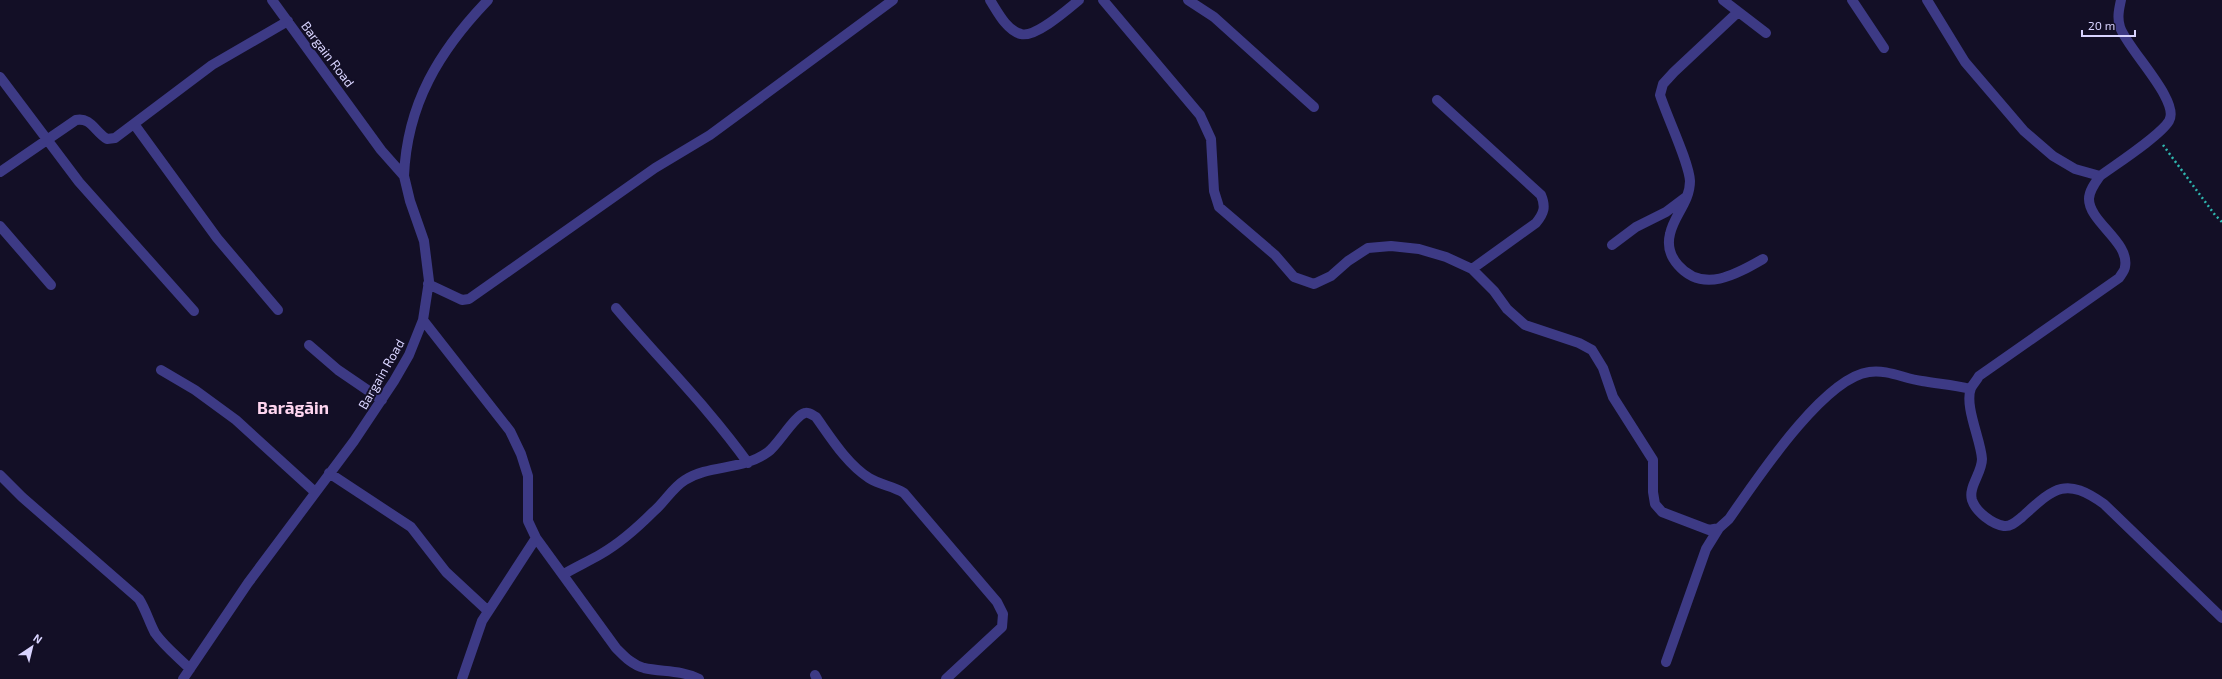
<svg xmlns="http://www.w3.org/2000/svg" width="2222" height="679" font-family="'Exo 2',sans-serif">
<style>
.lines{fill:none;stroke-linecap:round;stroke-linejoin:round}
.path{stroke:#2fb8b0;stroke-width:2.5;stroke-dasharray:2 3;stroke-linecap:butt}
.minor{stroke:#3d3a85;stroke-width:10}
.labels{text-anchor:middle;dominant-baseline:central;stroke-width:4;stroke-linejoin:round;paint-order:stroke}
.street-label{font-size:13px;fill:#d9d4ff;stroke:#130f26}
.district-label{font-size:17px;font-weight:bold;fill:#ffd6f0;stroke:#130f26}
</style>
<rect width="100%" height="100%" fill="#130f26"/>
<g class="lines">
<path class="path" d="M2163,145l52,70 7,7"/>
<path class="minor" d="M990,0c7,11 17,31 31,34 14,4 46,-24 58,-34
M1103,0l97,115 11,24 3,52 5,16 56,48 19,22 20,7 17,-8 17,-15 20,-13 23,-2 28,3 27,8 26,12 22,22 13,18 18,16 54,18 13,7 11,18 10,29 40,63v32l2,12 7,8 47,18 10,-2 10,-9c26,-37 94,-141 140,-147 18,-3 36,7 53,9 17,3 32,4 48,8
M1188,0l26,17 100,90
M1723,0l43,33
M1852,0l32,48
M1927,0l38,62 59,69 29,25 22,13 25,7
M2121,0c-2,9 -4,18 -1,27 7,22 61,74 49,94 -9,15 -54,44 -69,55 -5,7 -11,15 -11,23 0,23 41,43 36,68 0,3 -4,8 -6,11l-140,98c-2,4 -6,8 -8,12 -7,18 10,52 11,71 0,14 -14,28 -10,41 4,12 20,24 32,26 7,1 13,-5 18,-9 32,-29 43,-41 82,-13l118,114
M1738,12l-64,60 -11,12 -3,11c7,22 29,67 30,86 0,21 -16,34 -20,53 -3,12 1,23 8,31 25,29 59,9 85,-6
M0,77l79,105 115,129
M1437,100l104,95c5,12 3,18 -5,28l-64,46
M134,124l83,114 61,72
M0,172l76,-52c15,-3 19,12 31,19l8,-1 97,-73 76,-44
M404,176c3,-72 35,-125 84,-176
M0,226l51,59
M1612,245l24,-18 30,-15 20,-15
M428,284l34,16 7,-1 186,-131 55,-33 183,-135
M616,308c44,52 92,99 132,155
M423,320l87,111 11,23 7,22v45l8,17 80,110c8,8 16,17 28,20 18,4 38,2 55,11
M309,345l29,25 44,30
M161,370l34,20 41,30 79,72
M329,473l82,54 35,45 42,39
M0,475l22,22 117,102c7,11 10,23 16,34 9,13 23,24 35,36
M564,574c12,-7 25,-13 37,-20 19,-11 37,-27 52,-42 12,-10 19,-24 32,-32 25,-16 57,-9 83,-28 10,-7 27,-37 37,-39 4,-1 7,2 11,4 15,21 31,47 53,61 11,7 24,8 35,15l93,109 6,12 -1,13 -56,52
M1666,662l40,-113 13,-21
M815,675l2,4
M183,679l65,-96 106,-142 40,-60 15,-26 14,-35 6,-39 -5,-40 -14,-40 -6,-25 -23,-26 -109,-150
M462,679l20,-58 54,-83"/>
</g>
<g class="labels">
<g class="street-label">
<text transform="translate(328 54) rotate(53)">Bargain Road</text>
<text transform="translate(381 374) rotate(-60)">Bargain Road</text>
</g>
<g class="district-label">
<text x="293" y="407">Barāgāin</text>
</g>
</g>
<g transform="translate(32 647) rotate(35)" stroke="#130f26" stroke-width="3" paint-order="stroke">
<path d="M0-3L7 15L0 10L-7 15Z" fill="#d9d4ff"/>
<text y="-6" font-size="11" font-weight="bold" text-anchor="middle" fill="#d9d4ff">N</text>
</g>
<path d="M2082 30v6h53v-6" fill="none" stroke="#d9d4ff" stroke-width="2"/>
<text x="2088" y="30" font-size="12" fill="#d9d4ff" stroke="#130f26" stroke-width="3" paint-order="stroke">20 m</text>
</svg>
